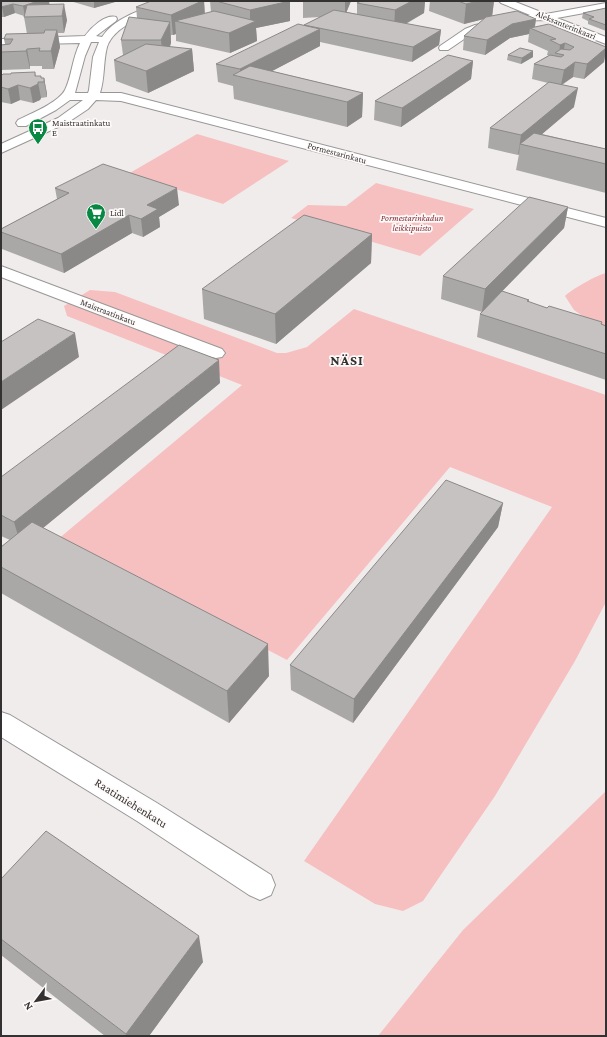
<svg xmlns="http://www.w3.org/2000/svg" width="607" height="1037" font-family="'Crimson Pro',serif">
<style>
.green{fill:#f7c0c0}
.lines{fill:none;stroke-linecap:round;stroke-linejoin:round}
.minor-casing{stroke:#999696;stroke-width:2}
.minor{fill:#fff;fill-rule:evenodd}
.wall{fill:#aaa7a7}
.shaded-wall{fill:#8b8888}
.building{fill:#c6c2c2;stroke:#8b8888}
.labels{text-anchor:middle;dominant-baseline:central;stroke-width:3.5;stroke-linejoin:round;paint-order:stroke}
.far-street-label{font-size:9px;fill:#333131;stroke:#fefafa}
.far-poi-label{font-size:9px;fill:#333131;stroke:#fefafa;text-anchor:start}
.far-park-label{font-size:9px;font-style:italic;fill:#802a31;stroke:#fefafa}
.near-street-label{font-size:12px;fill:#333131;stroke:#fefafa}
.district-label{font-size:14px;font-weight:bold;letter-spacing:1px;fill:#333030;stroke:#fefafa}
</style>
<rect width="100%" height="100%" fill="#f0ecec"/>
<path class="green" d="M197,134l92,27 -66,43 -95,-30z
M376,183l98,26 -54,47 -129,-38 17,-13 38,1z
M606,273v53l-15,-4 -17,-12 -9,-14c7,-7 32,-21 41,-23z
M90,290l25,2 162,61h9l21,-6 47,-38 252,86v207l-31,59 -80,135 -72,105 -20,10 -28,-7 -71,-43 248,-354 -102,-40 -163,193 -230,-120 185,-155 -175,-69 -3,-10z
M606,791v245h-228l85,-106z"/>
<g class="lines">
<defs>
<path id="minor" d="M169,1h15l-2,2c-22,7 -67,19 -75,44 -4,15 -2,31 -7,46h21l485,125v9l-485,-126 -25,-1 -8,9 -21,14 -66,30v-9l57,-26 25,-18h-13l-14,10 -30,16h-8l-2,-3 2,-3c12,-6 40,-17 47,-30 7,-14 7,-31 15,-47l-79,2v-6l84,-3c6,-8 20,-22 31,-19l1,2 -1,2 -20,15 6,1c14,-21 44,-29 67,-36zM91,42h8l-6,15 -4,33 -1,3h-13l10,-37z
M499,1h14l33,13 60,-11v6l-49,9 49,19v7l-62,-24 -22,1 -40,8 -9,4 -25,17h-8l-1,-2 1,-2 25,-17 10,-4 55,-10 -29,-12z
M1,266l221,83 3,4 -3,4 -6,1 -6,-1 -209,-80z
M1,712l9,3 147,88 114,72 4,10 -4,10 -11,5 -11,-5 -112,-74 -136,-84z"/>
</defs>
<use href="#minor" class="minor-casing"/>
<use href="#minor" class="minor"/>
</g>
<path class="wall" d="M70,1h45v1l-21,6z
M204,1l1,13 6,-2 -1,-11h86l-6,1v19l-34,7 1,13 -27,12 -54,-12v-7l-3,1h-2v8l-1,4 22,2 2,22 -46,22 -32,-12 -2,-21 9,-5 -2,-15 16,-22 -1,-11z
M303,1h48l-5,11 11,2v-11l4,-2h64l-1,12 -18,11 35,6 -2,15 -27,17 -92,-20v4l-48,25 91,22 -1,24 -15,10 -113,-28 -1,-13 -15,-4 -2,-18 88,-39 16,-8 -17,1z
M430,1h64l-2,15 44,3 -1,8 71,20v4l-2,11 -20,17 -11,-2 -11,8 12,22 -32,27 64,15v44l-90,-23 3,-16 -1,1 -30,-7 2,-20 58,-45 -16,-4 2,-15 15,-9h-2l1,-4 -20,-9 1,-8 -19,4 -25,17 -22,-5 1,-14 20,-17 -20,5 -35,-13z
M1,2l48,2 18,16 -3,13h-6l2,14 -6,22h-12v-3h-12v3l-29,1v-25l4,-1 -1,-5 23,-5 -3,-17v-1l-9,-3 -11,4h-3z
M606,8v23l-18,-7v-3l-6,-3 1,-5z
M508,55l25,2 -12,7 -14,-4z
M473,61l-2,18 -70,48 -27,-7 1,-19z
M1,76h34l7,2h2l3,16v3l-6,1 -1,2 -7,3 -13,-3 -9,4 -10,-2z
M55,188l124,17 -20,12 1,10 -17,10 -11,-4 -68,40 -62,-24 -1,-4v-16l56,-30z
M568,207l-4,21 -62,63 27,9 -1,2 19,6 55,14v2l4,2v54l-129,-43 3,-23 2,-2 -41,-13 2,-23z
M372,234l-1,29 -95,81 -72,-25 -2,-30z
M220,383l-177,145 226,148 -40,47 -228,-130v-46l9,-7 -9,-4v-59z
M503,503l-5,24 -145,196 -62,-33 -1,-25z
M1,879l202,83 -54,74h-44l-104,-81z"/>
<path class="shaded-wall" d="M38,1h11l1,6 -25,9 -2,-10z
M94,1h21v1l-21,6z
M202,1h2l1,19 -30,1 1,13 -3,1 -2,-20z
M252,1h44l-6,1v19l-34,7 1,13 -27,12 -1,-20 21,-10v-13z
M345,1h6l-6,15z
M412,1h13l-1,12 -30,17 1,-20z
M478,1h16l-2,16 -28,7 2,-20z
M13,4l2,9 -11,4 -2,-10z
M64,4l3,16 -3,13 -2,-17z
M536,19l-2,11 -4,-2 -1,6 -19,4 -25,17 2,-15 25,-16z
M170,22l1,21 -8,18 -2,-21z
M320,29v17l-65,34 -15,-3v-8z
M57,30l3,17 -6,22 -3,-18z
M441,30l-2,15 -27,17 1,-15z
M565,43l-2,12 -4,-1 1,-9z
M606,48l-2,14 -20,17 3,-15z
M27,49l3,17v3l-4,-18z
M192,49l2,22 -46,22 -2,-22z
M533,51v6l-12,7 1,-6z
M473,61l-2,18 -70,48 1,-19z
M575,62l-2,15 -12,8 3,-15z
M35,72l2,13 1,-3 3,16 -1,2 -7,3 -3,-15 5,-12z
M44,78l3,16v3l-3,-15z
M18,85l2,15 -9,4 -3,-15z
M578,88l-4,19 -46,39 -8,-2 -1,10 -1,1 3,-20z
M363,93l-1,24 -15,10v-25z
M177,188l2,17 -20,12 1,10 -17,10 -2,-18 6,-14z
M568,207l-4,21 -82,84 3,-23z
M129,215l3,18 -68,40 -3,-19z
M372,234l-1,29 -95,81 -1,-30z
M75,333l4,24 -78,53v-28z
M219,360l1,23 -199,163 -7,-24z
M503,503l-5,24 -145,196 1,-24z
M268,644l1,32 -40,47 -2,-32z
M199,936l4,26 -54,74h-23v-2z"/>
<path class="building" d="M4,1h34l-15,5 -10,-2 -12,3v-5z
M151,1h51l-31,14 -35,-8z
M216,1h74l-40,9z
M361,1h51l-17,9 -38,-7z
M458,1h20l-12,3z
M64,4l-2,12 -38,1 3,-12z
M606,8v17l-17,-6 5,-2 -11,-4z
M334,10l107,20 -28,17 -109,-22z
M214,11l42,10 -27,12 -54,-12z
M517,11l19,8 -24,5 -25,16 -23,-4 22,-19z
M129,17l41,5 -9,18h-40z
M298,24l22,5 -80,40 -24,-5z
M549,24l57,23v1l-19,16 -12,-2 -11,8 -30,-6 16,-9 11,2 3,-2 -9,-2 6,-4 9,1 4,-3 -9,-4 -5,2 -10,-5 6,-1 -26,-11z
M45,30h12l-6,21h-12l1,-3 -13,1 -1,2 -25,1v-7l9,-1 3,-5h-9l2,-5 38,-1z
M146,44l46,5 -46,22 -32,-11z
M520,48l13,3 -11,7 -14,-3z
M448,55l25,6 -71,47 -27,-7z
M250,66l113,27 -16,9 -114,-27z
M35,72v4h6v2h3v4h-6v2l-8,4 -12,-3 -10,4 -7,-2v-11l2,-2h8v-1z
M549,82l29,6 -57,47 -31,-7z
M534,133l72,16v15l-86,-20z
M103,164l74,24 -30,17 11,4 -17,10 -12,-4 -68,39 -60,-22v-3l68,-36 -14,-5z
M529,197l39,10 -83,82 -42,-13z
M304,215l68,19 -97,80 -73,-25z
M502,291l27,9 -2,1 20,7 2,-2 53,16 -1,2 5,2v28l-126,-40z
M38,319l37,14 -74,49v-40z
M179,345l40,15 -205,162 -13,-7v-38z
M446,480l57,23 -149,196 -64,-34z
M32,522l236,122 -41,47 -226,-124v-20z
M46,831l153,105 -73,98 -125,-95v-60z"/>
<defs>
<symbol id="bus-pin" viewBox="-11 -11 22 30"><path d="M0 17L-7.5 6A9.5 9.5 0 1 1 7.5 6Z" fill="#088843" stroke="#fefafa"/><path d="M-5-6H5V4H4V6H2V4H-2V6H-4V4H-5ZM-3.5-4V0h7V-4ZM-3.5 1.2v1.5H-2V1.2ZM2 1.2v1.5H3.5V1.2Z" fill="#fff"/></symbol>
<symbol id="supermarket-pin" viewBox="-11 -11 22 30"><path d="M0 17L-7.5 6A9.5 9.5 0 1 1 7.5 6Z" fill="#088843" stroke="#fefafa"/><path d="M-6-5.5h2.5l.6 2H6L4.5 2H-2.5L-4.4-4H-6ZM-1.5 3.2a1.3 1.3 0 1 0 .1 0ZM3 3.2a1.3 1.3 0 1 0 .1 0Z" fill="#fff"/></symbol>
</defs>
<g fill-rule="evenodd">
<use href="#bus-pin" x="27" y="117" width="22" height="30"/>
<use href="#supermarket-pin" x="85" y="202" width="22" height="30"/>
</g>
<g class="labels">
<g class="far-street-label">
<text transform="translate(566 25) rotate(22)">Aleksanterinkaari</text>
<text transform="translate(337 153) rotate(15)">Pormestarinkatu</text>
<text transform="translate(108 312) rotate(21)">Maistraatinkatu</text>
</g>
<g class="far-poi-label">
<text x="52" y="123">Maistraatinkatu<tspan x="52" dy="10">E</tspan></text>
<text x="110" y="213">Lidl</text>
</g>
<g class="far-park-label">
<text x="412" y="218">Pormestarinkadun<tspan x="412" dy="10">leikkipuisto</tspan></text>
</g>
<g class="near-street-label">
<text transform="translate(131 803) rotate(32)">Raatimiehenkatu</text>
</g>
<g class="district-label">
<text x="347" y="360">NÄSI</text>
</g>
</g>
<rect width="607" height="1037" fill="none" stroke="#333131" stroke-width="4"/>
<g transform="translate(36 1001) rotate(238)" stroke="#fefafa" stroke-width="3" paint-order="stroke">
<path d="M0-3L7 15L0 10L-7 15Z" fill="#333131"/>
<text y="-6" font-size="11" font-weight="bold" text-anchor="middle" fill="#333131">N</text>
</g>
</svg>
